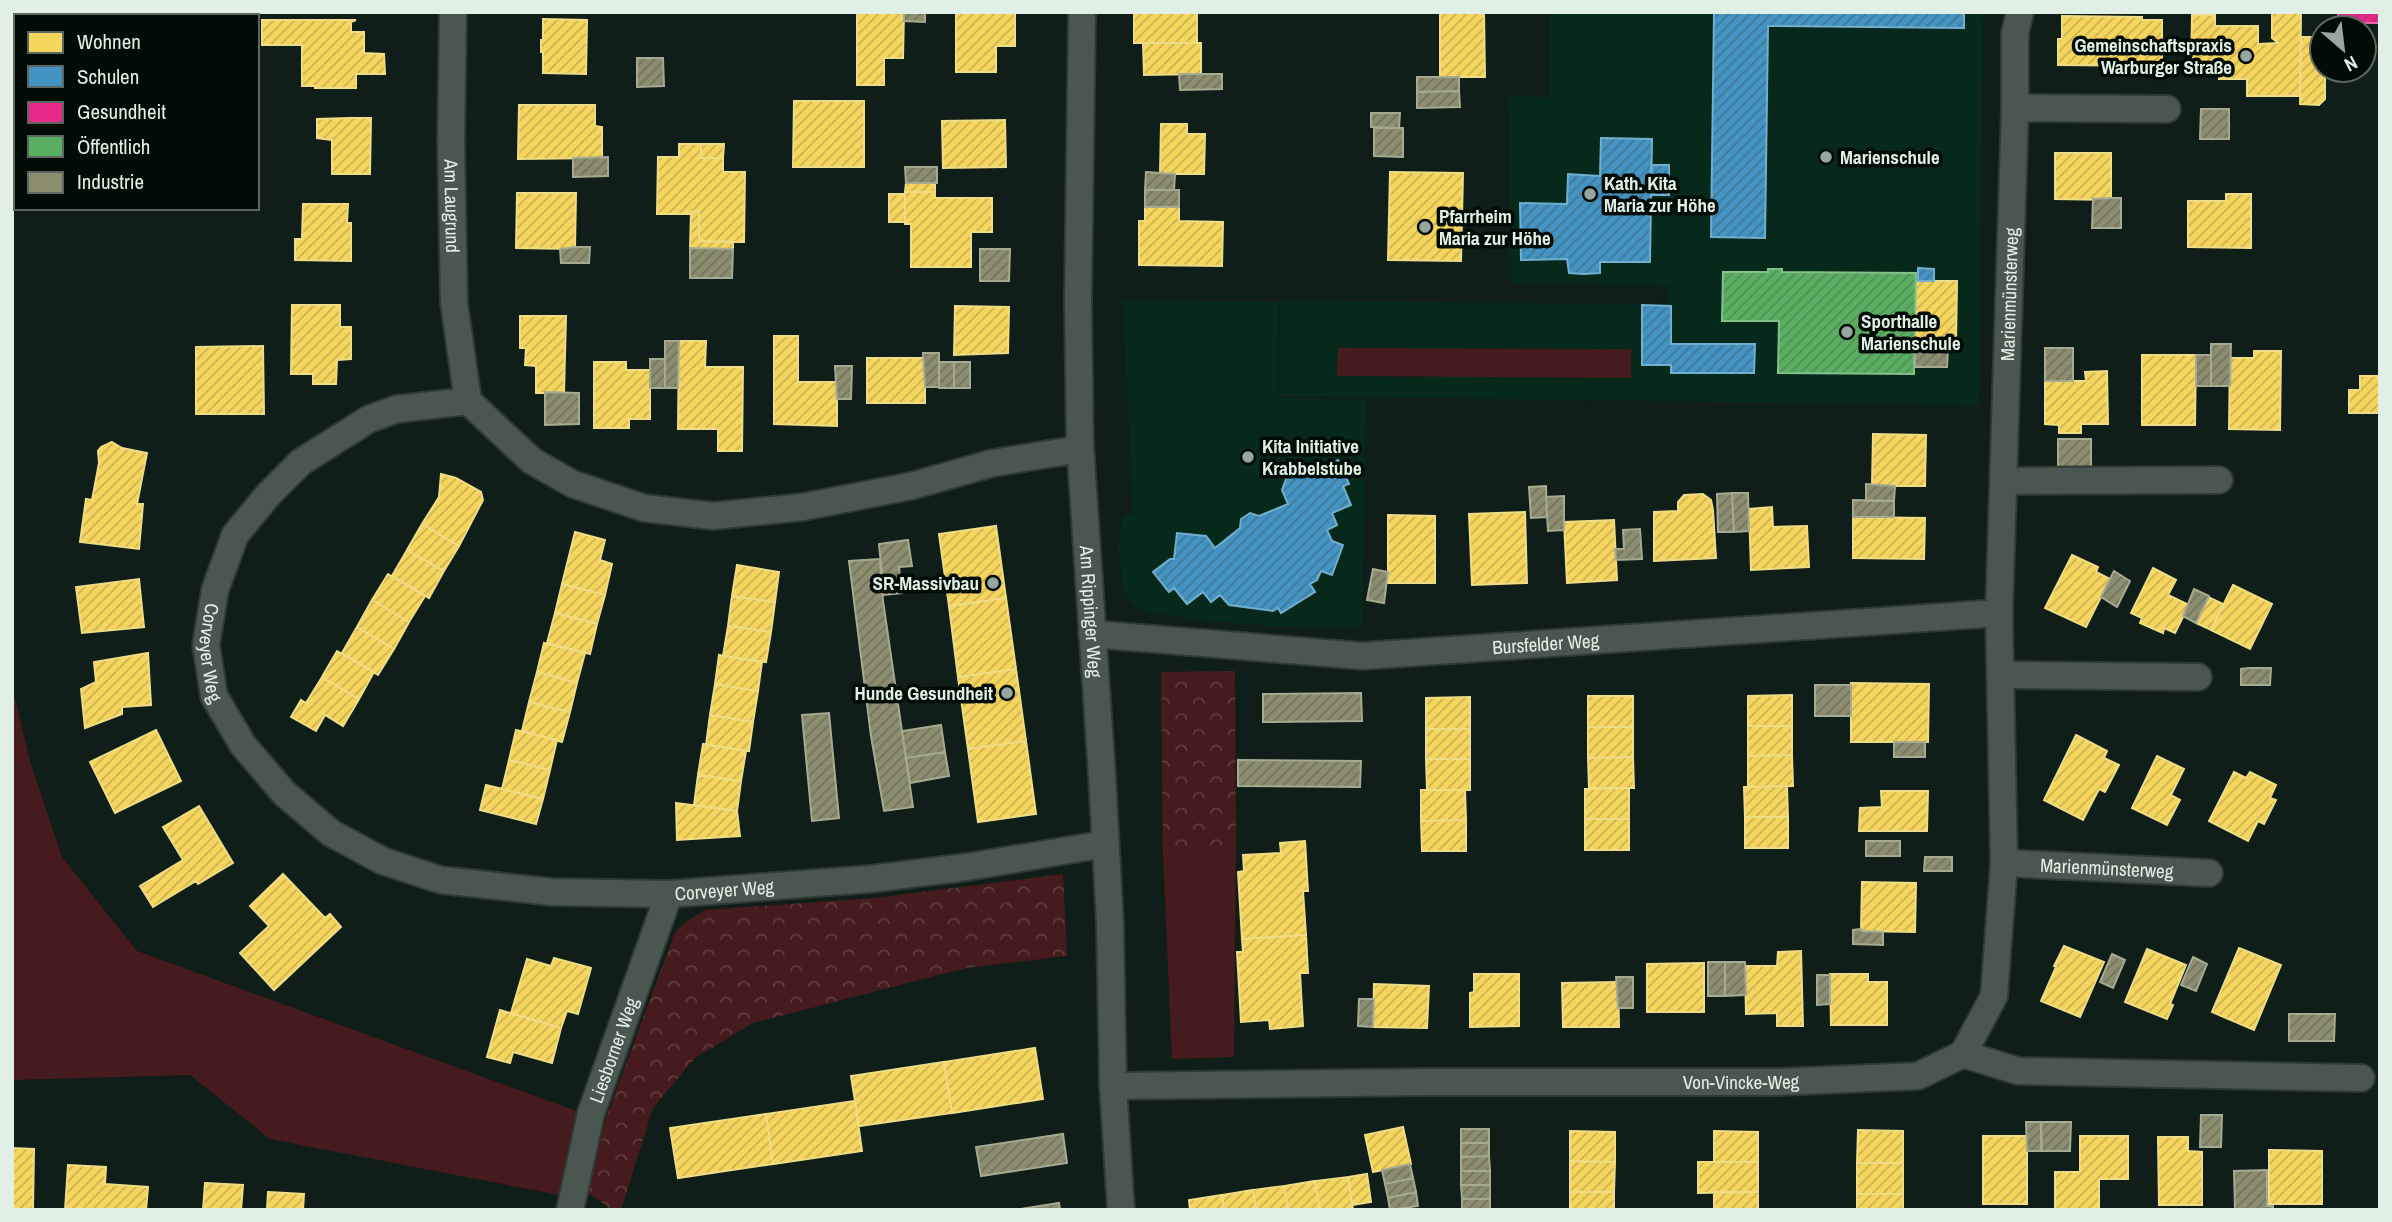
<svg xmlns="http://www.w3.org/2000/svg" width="2392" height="1222" font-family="'Archivo Narrow',sans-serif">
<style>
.built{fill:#06291b}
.green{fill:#451b1d}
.park{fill:url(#park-crowns)}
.homes{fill:url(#homes-hatch);stroke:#efdd86;stroke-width:2}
.schools{fill:url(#schools-hatch);stroke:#72afce;stroke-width:2}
.health{fill:url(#health-hatch);stroke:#e565a6;stroke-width:2}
.public{fill:url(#public-hatch);stroke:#82c289;stroke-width:2}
.industry{fill:url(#industry-hatch);stroke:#a5aa92;stroke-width:2}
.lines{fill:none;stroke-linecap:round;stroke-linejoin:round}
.street-casing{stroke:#2e3a34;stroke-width:30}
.street{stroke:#4a5650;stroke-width:26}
.poi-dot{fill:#97a69f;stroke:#030b06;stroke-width:2.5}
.labels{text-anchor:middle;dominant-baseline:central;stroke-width:7;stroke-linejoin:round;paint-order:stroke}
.poi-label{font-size:19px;font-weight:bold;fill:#e0f0e7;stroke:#030b06;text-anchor:start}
.street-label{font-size:19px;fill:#e0f0e7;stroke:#030b06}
</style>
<defs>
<pattern id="park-crowns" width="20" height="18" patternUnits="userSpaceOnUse" patternTransform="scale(1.75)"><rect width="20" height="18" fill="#451b1d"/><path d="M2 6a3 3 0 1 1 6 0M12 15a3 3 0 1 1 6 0" fill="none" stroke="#603c3e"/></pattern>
<pattern id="homes-hatch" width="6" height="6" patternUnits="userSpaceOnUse" patternTransform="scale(1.75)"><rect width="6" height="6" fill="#f6d55c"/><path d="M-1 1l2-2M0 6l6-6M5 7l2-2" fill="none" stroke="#c9b256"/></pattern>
<pattern id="schools-hatch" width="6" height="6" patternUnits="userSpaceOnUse" patternTransform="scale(1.75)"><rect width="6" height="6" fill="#4393c3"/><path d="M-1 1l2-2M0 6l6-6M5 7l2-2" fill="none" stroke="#437997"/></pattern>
<pattern id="health-hatch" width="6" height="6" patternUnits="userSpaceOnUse" patternTransform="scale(1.75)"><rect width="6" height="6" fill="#e7298a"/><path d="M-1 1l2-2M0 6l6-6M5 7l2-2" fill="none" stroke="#b63275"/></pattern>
<pattern id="public-hatch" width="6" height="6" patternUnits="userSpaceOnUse" patternTransform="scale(1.75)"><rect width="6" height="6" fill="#5aae61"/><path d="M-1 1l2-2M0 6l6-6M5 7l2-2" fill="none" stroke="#538f59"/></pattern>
<pattern id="industry-hatch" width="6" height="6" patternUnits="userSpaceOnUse" patternTransform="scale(1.75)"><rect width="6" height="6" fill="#8c8c6e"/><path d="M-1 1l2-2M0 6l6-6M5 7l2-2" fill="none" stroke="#727460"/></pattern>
</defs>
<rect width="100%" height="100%" fill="#0f1e18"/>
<path class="built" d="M1550,12h433l-4,393 -700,-9 1,-95 389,3 -1,-19 -157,-2 -2,-179 2,-7 8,-3 31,4z
M1123,301l156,1 -1,96 88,1 -4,229 -92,-2 -60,-5 -67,-10 -12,-8 -8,-14 -5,-44 5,-31 10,2z"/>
<path class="green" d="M1338,348l293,1v29l-294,-2z
M12,686l18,75 32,96 75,94 445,162 -13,84 -299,-58 -80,-64 -178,5z
M1236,851l-2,206 -62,2 -9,-204z"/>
<path class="park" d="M1235,671l1,180 -73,4 -2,-183z
M1063,874l4,82 -101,12 -213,55 -58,35 -42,50 -32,102h-9l-24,-17 18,-75 69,-186 12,-11 18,-11 169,-12z"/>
<path class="homes" d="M857,12h47l-1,46h-19v27h-27z
M956,12h59v34h-19v26h-40z
M1134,12h63v31h-63z
M1440,12h44l1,65h-45z
M2272,12h29l-1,84h-53v-17h-28v-10h-7v5h-21l1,-59h23v11h43v18l20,-1 -6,-5z
M2062,16l80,1v3h20v46l-104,-1v-26h4z
M543,19l44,1 -1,54 -43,-1v-21h-2v-12h2z
M262,20h94l-5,2v10h13v21l20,1 1,20h-29v14h-41v-2h-13v-41h-40z
M2301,37h19l2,2v31h3v29l-6,6 -19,-1z
M1143,43h58v31l-57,1z
M794,101h70v66h-71z
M519,105h76v21l7,1v31l-84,1z
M350,118h21l-1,56h-38v-34l-15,-2v-19z
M1005,120l1,47 -63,1 -1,-47z
M1161,124h26v10h18l-1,40h-44z
M679,144h22v14h22v14h22l-1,70 -45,-1v-30l-8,1v2h-34l1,-57h21z
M701,144h23l-1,14h-22z
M2055,153h56v47l-56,-1z
M1390,172l73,1 -2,88 -73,-1z
M906,183h29v9h-30z
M905,192h30v6h57v34h-21v35h-60v-43h-6z
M517,193h59l-1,56 -59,-1z
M889,194h16v28h-16z
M2226,194h25v54l-63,-1v-46h38z
M303,204h45l-1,19h4v38l-56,-1v-21h7z
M1145,207h34v14l44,1 -1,44 -83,-1v-44h6z
M699,211v30l34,1v7l-43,-1 1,-36z
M1916,281h41l-1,63h-41z
M292,305h48v22h11v32l-14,1 -1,24h-23v-10h-22z
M955,306l54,1 -1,46 -54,2z
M520,316h46l-2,77h-28v-27l-11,-1 1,-17h-6z
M774,336h24v46h39v44l-63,-2z
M679,341h27l-1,26h38l-1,84h-24v-22h-40z
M263,346l1,68h-68v-67z
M2254,351h27l-1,79 -51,-1 1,-71h24z
M2142,355h54l-1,70h-53z
M867,358h58v45h-58z
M594,362h32v8h24v49h-21v9h-35z
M2107,371l1,53h-27v9h-22v-8l-14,-1v-43h41l-1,-9z
M2360,376h20v37h-31v-23h11z
M1873,434l53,1 -1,51h-53z
M112,442l10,6 25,5 -10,51h6l-4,45 -59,-7 6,-43 6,1 7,-37 -1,-12 3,-4z
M441,474l15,4 25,14 2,8 -24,46 -37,-22 17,-27z
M1703,494l8,6 2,10 3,48 -62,3v-49l24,-1v-9l6,-7z
M1772,507l1,20 34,-1 2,41 -58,3 -2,-61z
M1525,512l2,71 -55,2 -3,-71z
M1388,515l47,1v67h-47z
M1853,517l72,1 -1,41 -71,-1z
M1614,520l3,60 -50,3 -3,-61z
M422,524l37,22 -15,25 -37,-21z
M996,526l10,72 -57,8 -10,-72z
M575,532l30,8 -5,20 12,4 -7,31 -43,-11z
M407,550l37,21 -15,27 -37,-22z
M2072,555l26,12 -2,5 14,7 -24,48 -41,-19z
M737,565l42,7 -4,30 -43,-6z
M2153,568l23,12 -8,15 21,10 -14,28 -11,-5 -1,5 -23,-10 2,-5 -11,-5z
M388,574l37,22 -16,26 -37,-22z
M139,579l5,48 -62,6 -6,-46z
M562,584l43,11 -8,29 -42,-11z
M2233,585l39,19 -22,45 -39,-19z
M732,596l43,6 -4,30 -43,-6z
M2208,597l15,7 -12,26 -15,-7z
M1006,598l10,71 -58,8 -9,-71z
M372,600l37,22 -15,27 -37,-22z
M555,613l42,11 -7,30 -43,-11z
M728,626l43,6 -5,30 -43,-6z
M357,627l37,22 -16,26 -36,-22z
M544,643l41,10 -8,30 -40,-11z
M337,651l37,21 -15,27 -37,-22z
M148,653l3,52 -29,2v7l-37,14 -4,-39 15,-7 -2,-20z
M719,655l43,7 -4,29 -43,-7z
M1016,669l10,72 -58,8 -10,-72z
M537,672l40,11 -7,29 -41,-10z
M322,677l37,22 -16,27 -18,-11 -9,16 -25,-14 10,-17 5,3z
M1851,683l78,1 -1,58h-77z
M715,684l43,7 -5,31 -43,-7z
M1792,695v31h-44v-30z
M1588,696h45v31h-45z
M1470,697v32h-44v-31z
M529,702l41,10 -8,30 -40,-11z
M710,715l43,7 -4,29 -43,-6z
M1748,726h44v29l-44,1z
M1588,727h45v30l-45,1z
M1426,729h44v30h-44z
M156,730l25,51 -66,32 -25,-51z
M516,730l41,10 -7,30 -41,-10z
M2076,735l31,16 -3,7 15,7 -14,27 -6,-3 -16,31 -39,-20z
M1026,741l10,73 -58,8 -10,-73z
M703,744l43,7 -5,30 -43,-6z
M1792,755l1,31 -45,1v-31z
M2157,756l27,13 -13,26 9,5 -13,25 -35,-17z
M1633,757l1,31h-45l-1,-30z
M1426,759h44v31h-43z
M509,760l41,10 -7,29 -41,-10z
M2234,772l12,6 4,-6 26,13 -6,13 6,2 -12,24 -6,-3 -10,20 -39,-20z
M698,775l43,6 -4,30 -43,-6z
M486,785l57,14 -7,25 -56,-14z
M1787,786l1,31h-43l-1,-30z
M1629,788v31h-44v-30z
M1421,790h44l1,30 -45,1z
M1881,791h47l-1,40h-68l1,-23 22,-1z
M676,803l61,8 3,25 -63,4z
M199,806l34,57 -35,21 -2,-3 -43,26 -13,-21 43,-26 -20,-33z
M1745,817h43v31h-43z
M1585,819h44v31h-44z
M1466,820v31h-44l-1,-30z
M1305,841l3,50h-5l3,44 -64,4 -4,-67 6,-1 -1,-16 38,-2 -1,-10z
M283,874l42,44 5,-4 11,13 -67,63 -34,-37 29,-27 -19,-20z
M1862,882l54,1 -1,49 -54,-1z
M1306,935l2,38h-8l3,53 -33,3 -1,-9 -28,2 -4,-70h6l-1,-13z
M2064,946l40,16 -24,55 -39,-16 15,-34 -2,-1z
M2239,948l42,17 -27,65 -42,-18z
M2147,949l39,16 -16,39 3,1 -6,14 -42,-17z
M1801,951l2,75h-26v-13l-31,1 -1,-48h32l1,-14z
M554,958l37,10 -13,46 -11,-3 -6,17 -50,-15 16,-54 24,7z
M1704,963v49h-57v-48z
M1474,974h45v52l-49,1v-34l4,-1z
M1830,974h38v8h19v43h-56z
M1618,982l1,45h-56l-1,-44z
M1374,984l55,2 -2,42 -54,-1z
M500,1010l61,18 -9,35 -39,-11 -3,11 -23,-6z
M1035,1048l8,51 -91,14 -8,-51z
M944,1062l8,51 -93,13 -8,-50z
M855,1101l7,50 -89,13 -7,-50z
M766,1114l7,50 -95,14 -8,-50z
M1403,1127l8,37 -38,8 -8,-37z
M1858,1130l45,1v32h-46z
M1570,1131l45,1v30l-45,-1z
M1714,1131l44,1v30h-44z
M1983,1136h44v68h-44z
M2080,1136h48v43h-29v30h-44v-37h25z
M2158,1137h30v14l14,1v53h-43z
M12,1148l22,1 -1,61h-21z
M2269,1150l53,1v53h-53z
M1570,1161l45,1 -1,30h-44z
M1698,1162h60v30l-60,1z
M1857,1163h46v31h-46z
M68,1165l38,2 -1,17 43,3 -2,23h-81z
M1367,1174l4,28 -19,3 -4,-28z
M1348,1177l5,33h-33l-5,-29z
M1315,1181l5,29h-32l-4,-24z
M205,1183l38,2 -2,25h-38z
M1284,1186l4,24h-32l-3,-20z
M1253,1190l3,20h-32l-2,-15z
M268,1192l36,2 -1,16h-36z
M1570,1192h44v18h-44z
M1714,1192h44v18h-44z
M1857,1194h46v16h-46z
M1222,1195l2,15h-34l-1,-10z"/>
<path class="schools" d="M1714,12h250v16l-196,-2 -3,212 -54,-1z
M1601,138l51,1 -2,123h-50v11l-16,1 -15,-1 -2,-14 -46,1 -1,-57 47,1 1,-30 32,2z
M1651,165h18v30h-18z
M1918,268l16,1v12h-16z
M1642,305l29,1v38h84l-1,29h-83v-8h-29z
M1338,460l11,24 -6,2 8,19 -19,8 5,12 -10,5 5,11 11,4 -11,30 -11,-4 -4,9 -7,4 5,8 -34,21 -3,-5 -5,3 -44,-6 -9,-10 -9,7 -8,-10 -16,12 -13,-16 -5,4 -16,-20 17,-13h4l3,-26 29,3 9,12 25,-20 1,-9 9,-6 9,3 29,-12 -6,-14 10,-27 25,9 1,-3z"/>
<path class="health" d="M2338,12h41v11h-41z"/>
<path class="public" d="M1768,269h14v3l134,1 -2,101 -136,-1 1,-52h-57l1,-49h45z"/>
<path class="industry" d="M904,12h21v10l-21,-1z
M637,58h26l1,28 -27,1z
M1179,74h43v15l-42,1z
M1417,77h42v14l-42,1z
M1459,91l1,16 -43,1v-16z
M2201,109h28v30h-29z
M1371,113h29l-1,15 -28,-1z
M1374,128h29v29l-29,-1z
M608,157v19l-35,1v-19z
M905,167h32v16h-31z
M1146,172l29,2 -1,16h-29z
M1145,190h34v17h-34z
M2111,198h10v30h-29l1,-29z
M575,247h15l-1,16h-28l-1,-14z
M690,248l43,1 -1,29h-42z
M980,249h30l-1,32h-29z
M665,341h14l-1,47h-13z
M1915,344h15v6h18l-1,17h-32z
M2211,344h20l-1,42h-19z
M2045,348h28v33h-28z
M923,353h16v34h-14z
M2196,355h15v31h-15z
M650,359h15v29h-15z
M939,362h15v26h-15z
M954,362h16v26h-16z
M835,366h17l-1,33h-14z
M545,392l34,1v31l-34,1z
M2058,439h33v32h-33z
M1866,484l29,2 -1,15h-28z
M1546,486l1,31 -16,1 -2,-31z
M1732,493l2,39h-16l-1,-38z
M1732,493h16l1,38 -15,1z
M1564,496v34l-16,1 -2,-34z
M1853,500l41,1v16h-41z
M1640,529l2,30 -26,1 -1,-11h9l-1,-19z
M908,540l4,26 -13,1 3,26 -18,2 -5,-51z
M880,559l3,42 30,206 -29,4 -13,-75 -22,-175z
M1373,569l15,3 -4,31 -17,-3z
M2114,571l16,10 -13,26 -16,-10z
M2194,589l15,7 -13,27 -13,-7z
M2249,668h22l-1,17h-29v-16z
M1815,685h36v31h-36z
M1361,693l1,28 -99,1v-28z
M829,713l10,105 -27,3 -10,-106z
M941,725l4,27 -39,6 -4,-27z
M1894,742h31v15h-31z
M945,752l4,24 -39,7 -4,-25z
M1238,760l123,1 -1,26 -122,-1z
M1866,841h34v15h-34z
M1925,857h27v14h-28z
M1861,929v2l22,1v13l-30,-1v-14z
M2112,954l13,6 -12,28 -13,-6z
M2193,957l14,7 -11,27 -15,-6z
M1708,962h17v34h-17z
M1725,962h20l1,33 -21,1z
M1817,975h13v29l-13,1z
M1616,977h17v31h-15z
M1359,999h15l-1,28 -15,-1z
M2289,1014h46l-1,27h-45z
M2201,1115h21l-1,32h-21z
M2026,1122h15l1,29h-15z
M2041,1122h30l-1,29h-29z
M1461,1129h28v14h-28z
M1063,1134l4,29 -86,13 -5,-29z
M1461,1143h28v13l-28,1z
M1489,1156l1,15h-29v-14z
M1410,1164l3,14 -28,6 -3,-14z
M2267,1170v36h6v4h-38l-1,-39z
M1461,1171h29v14h-29z
M1413,1178l3,14 -28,6 -3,-14z
M1461,1185h29v14h-28z
M1416,1192l2,14 -28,4 -2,-12z
M1462,1199h28v11h-28z
M1059,1203l1,7h-45z"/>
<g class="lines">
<defs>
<g id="street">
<path id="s1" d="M453,12l-2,130 3,161 14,98"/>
<path id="s2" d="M1082,12l-4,289 2,143 22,332 8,147 3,163 8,124"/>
<path d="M2015,108l152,1"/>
<path id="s3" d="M1080,449l-87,14 -82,23 -108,21 -90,9 -69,-8 -71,-24 -41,-23 -64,-60 -71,8 -28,10 -68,43 -33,33 -33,40 -20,55 -9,55 8,51 29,49 41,48 47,40 52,28 58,19 111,12 117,2 201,-15 97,-12 138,-23"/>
<path d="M2004,481l215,-1"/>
<path id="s4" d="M1092,634l270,22 637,-43"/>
<path d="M2000,675l198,2"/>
<path id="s5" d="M2004,863l205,10"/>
<path id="s6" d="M1963,1054l31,-58 10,-133 -5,-250 16,-505v-75l5,-21"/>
<path id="s7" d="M1113,1086l313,-4h351l141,-6 45,-22 55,17 343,7"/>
<path id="s8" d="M570,1210l21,-97 78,-219"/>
</g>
</defs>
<use href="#street" class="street-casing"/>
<use href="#street" class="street"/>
</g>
<g class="poi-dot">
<circle cx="2246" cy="56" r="7"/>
<circle cx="1826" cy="157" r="7"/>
<circle cx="1590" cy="194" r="7"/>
<circle cx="1425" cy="227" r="7"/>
<circle cx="1847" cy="332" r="7"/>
<circle cx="1248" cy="457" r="7"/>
<circle cx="993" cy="583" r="7"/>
<circle cx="1007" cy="693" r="7"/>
</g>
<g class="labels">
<g class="poi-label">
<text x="2232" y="45" text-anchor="end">Gemeinschaftspraxis<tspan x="2232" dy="22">Warburger Straße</tspan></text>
<text x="1840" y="157">Marienschule</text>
<text x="1604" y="183">Kath. Kita<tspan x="1604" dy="22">Maria zur Höhe</tspan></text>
<text x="1439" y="216">Pfarrheim<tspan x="1439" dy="22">Maria zur Höhe</tspan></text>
<text x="1861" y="321">Sporthalle<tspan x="1861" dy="22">Marienschule</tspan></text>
<text x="1262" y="446">Kita Initiative<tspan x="1262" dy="22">Krabbelstube</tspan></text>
<text x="979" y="583" text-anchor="end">SR-Massivbau</text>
<text x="993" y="693" text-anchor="end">Hunde Gesundheit</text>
</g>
<g class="street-label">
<text stroke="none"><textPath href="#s1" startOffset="194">Am Laugrund</textPath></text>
<text stroke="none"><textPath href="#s6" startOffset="768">Marienmünsterweg</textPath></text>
<text stroke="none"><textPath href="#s2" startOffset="600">Am Rippinger Weg</textPath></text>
<text stroke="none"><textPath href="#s4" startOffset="455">Bursfelder Weg</textPath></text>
<text stroke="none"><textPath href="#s3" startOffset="1055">Corveyer Weg</textPath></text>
<text stroke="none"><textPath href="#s5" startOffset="103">Marienmünsterweg</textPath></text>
<text stroke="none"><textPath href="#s3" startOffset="1685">Corveyer Weg</textPath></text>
<text stroke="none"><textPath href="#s8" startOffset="166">Liesborner Weg</textPath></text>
<text stroke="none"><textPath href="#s7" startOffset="628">Von-Vincke-Weg</textPath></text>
</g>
</g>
<rect width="2392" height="1222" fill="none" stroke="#e0f0e7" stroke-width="28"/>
<rect x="14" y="14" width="245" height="196" fill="#030b06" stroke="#5b6760" stroke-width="2"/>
<rect x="28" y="32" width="35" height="21" fill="#f6d55c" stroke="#5b6760" stroke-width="2"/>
<text x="77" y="49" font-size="21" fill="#e0f0e7">Wohnen</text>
<rect x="28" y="66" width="35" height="21" fill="#4393c3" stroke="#5b6760" stroke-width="2"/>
<text x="77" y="84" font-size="21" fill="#e0f0e7">Schulen</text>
<rect x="28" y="102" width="35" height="21" fill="#e7298a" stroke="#5b6760" stroke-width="2"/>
<text x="77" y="119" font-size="21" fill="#e0f0e7">Gesundheit</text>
<rect x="28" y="136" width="35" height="21" fill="#5aae61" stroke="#5b6760" stroke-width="2"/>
<text x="77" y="154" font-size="21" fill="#e0f0e7">Öffentlich</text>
<rect x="28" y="172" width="35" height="21" fill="#8c8c6e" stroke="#5b6760" stroke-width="2"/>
<text x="77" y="189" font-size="21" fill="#e0f0e7">Industrie</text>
<g transform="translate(2343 49) rotate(152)"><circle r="33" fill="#030b06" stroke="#5b6760" stroke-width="2"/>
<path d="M0-5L12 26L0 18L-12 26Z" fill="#97a69f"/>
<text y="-10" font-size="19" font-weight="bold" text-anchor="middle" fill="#e0f0e7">N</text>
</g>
</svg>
